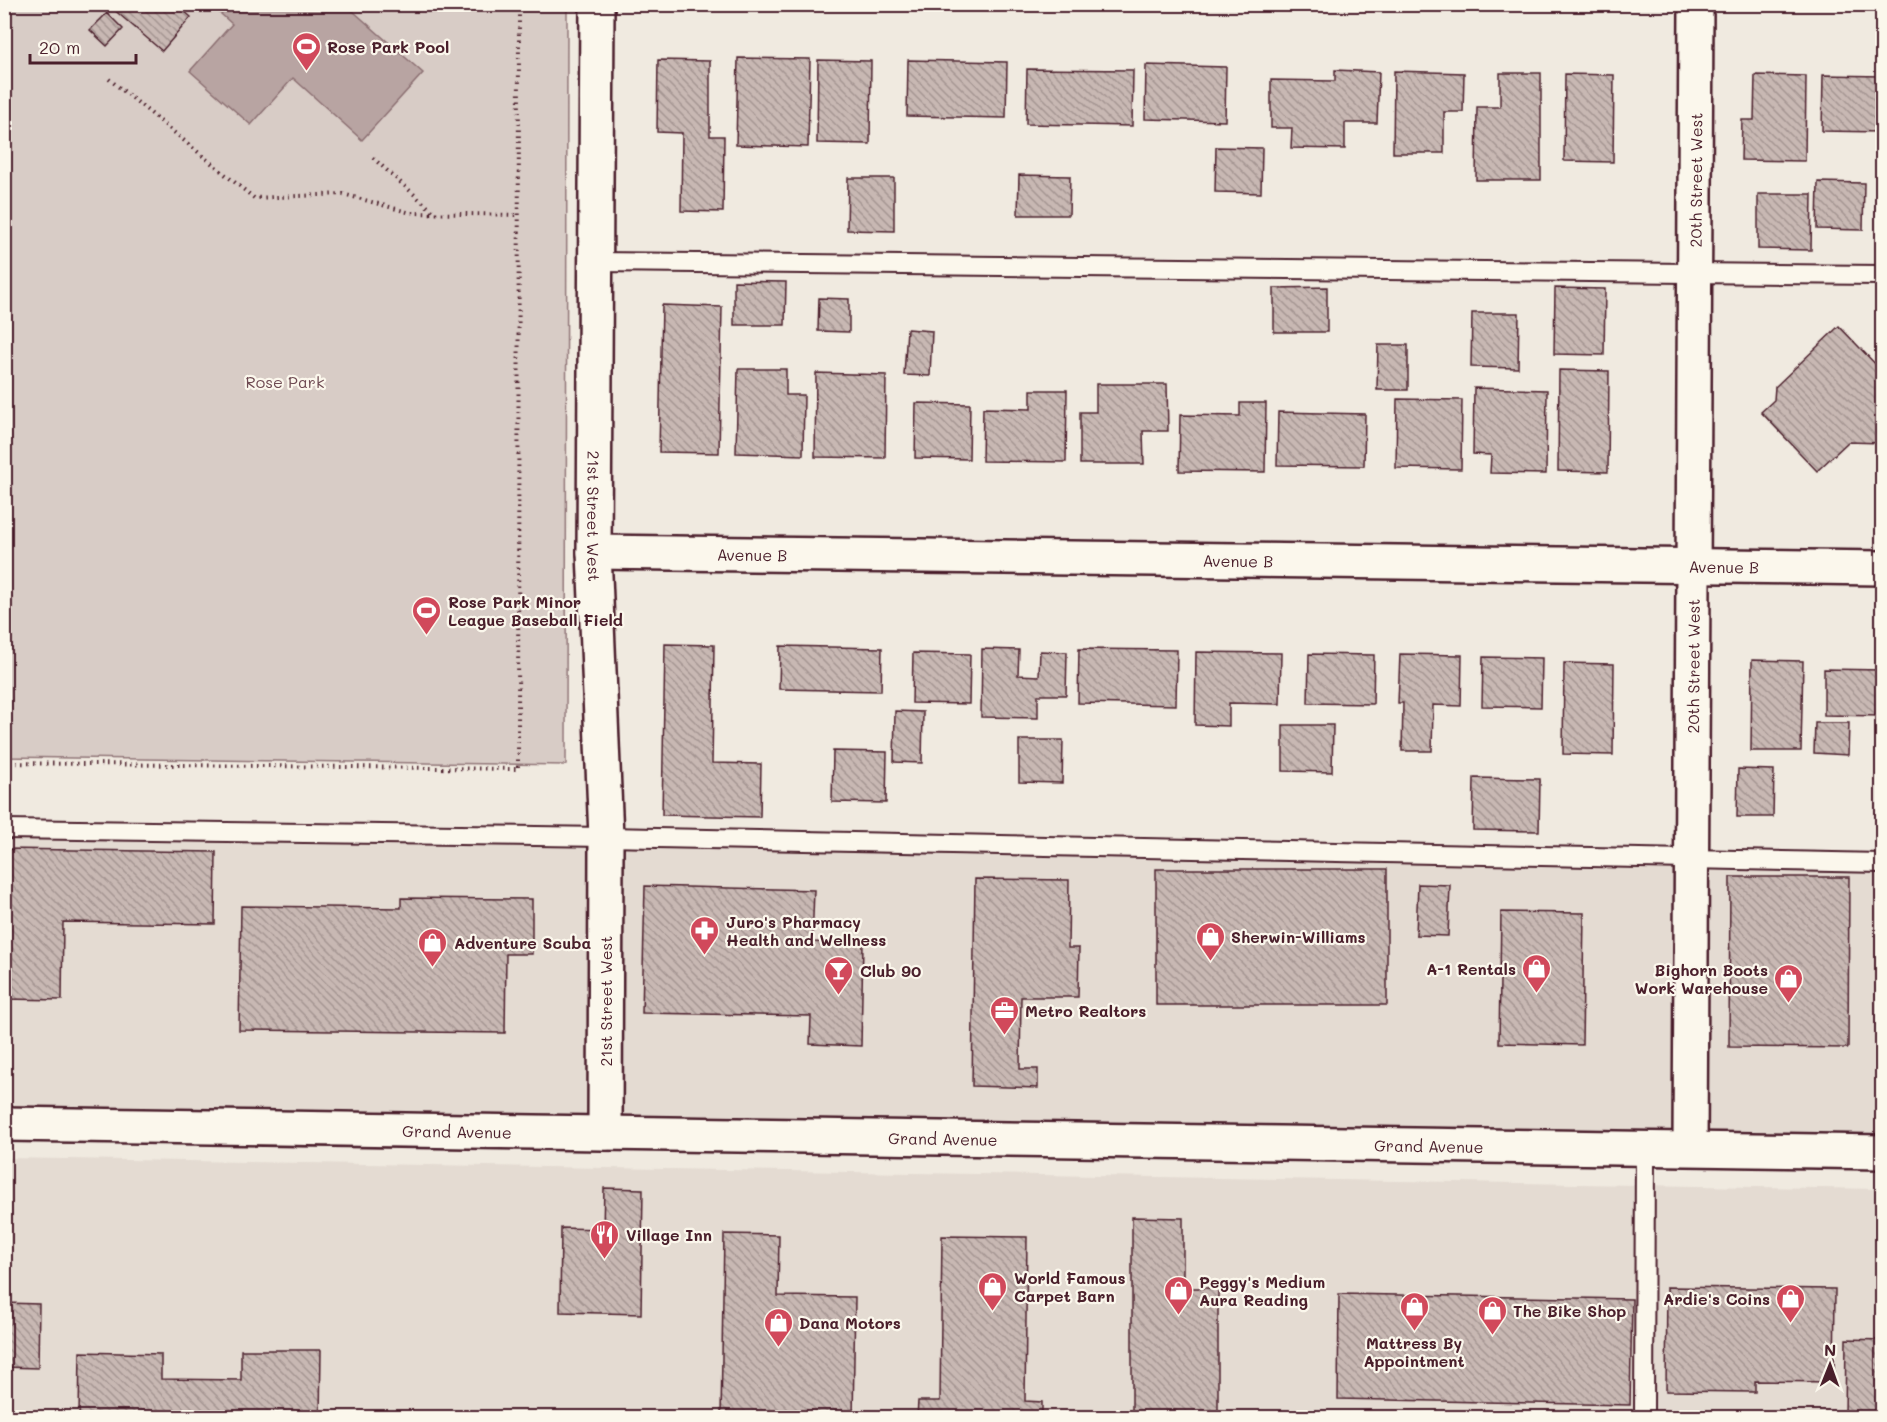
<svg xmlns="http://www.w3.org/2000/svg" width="1887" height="1422" font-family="Mali,sans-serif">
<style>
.built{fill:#e4dbd2}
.green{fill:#d8ccc6;stroke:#917678;stroke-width:1.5}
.water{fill:#b8a4a2;stroke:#8c6f72;stroke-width:1.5}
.building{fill:url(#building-back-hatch);stroke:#4a1f2b;stroke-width:1.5}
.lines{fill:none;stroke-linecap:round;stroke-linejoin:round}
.lane-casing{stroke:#4a1f2b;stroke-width:22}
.street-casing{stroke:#4a1f2b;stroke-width:38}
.primary-casing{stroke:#4a1f2b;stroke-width:38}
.path{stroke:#4a1f2b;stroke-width:4;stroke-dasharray:1.5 4.5;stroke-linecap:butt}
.lane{stroke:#fbf7ec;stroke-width:18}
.street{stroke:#fbf7ec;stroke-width:33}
.primary{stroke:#fbf7ec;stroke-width:33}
.labels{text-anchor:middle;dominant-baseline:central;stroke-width:4.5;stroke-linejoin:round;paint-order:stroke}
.poi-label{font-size:16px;font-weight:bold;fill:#4a1f2b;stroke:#fbf7ec;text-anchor:start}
.street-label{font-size:16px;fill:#4a1f2b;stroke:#fbf7ec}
.park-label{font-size:16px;fill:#6e4a52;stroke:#fbf7ec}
</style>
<defs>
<pattern id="building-back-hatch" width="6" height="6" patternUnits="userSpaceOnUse" patternTransform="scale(1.5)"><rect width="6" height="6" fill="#c8b8b3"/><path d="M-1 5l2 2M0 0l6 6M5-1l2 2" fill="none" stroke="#a49592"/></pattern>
</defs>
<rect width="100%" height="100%" fill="#f0eae0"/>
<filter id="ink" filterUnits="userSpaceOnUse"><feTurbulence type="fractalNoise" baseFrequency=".0167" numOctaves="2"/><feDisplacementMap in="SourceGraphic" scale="12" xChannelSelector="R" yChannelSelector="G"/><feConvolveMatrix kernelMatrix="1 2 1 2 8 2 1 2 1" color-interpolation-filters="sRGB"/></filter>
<g filter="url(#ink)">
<path class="built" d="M5,828l1877,36v288l-1877,-28z
M5,1158l1877,31v228l-1877,1z"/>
<path class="green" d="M5,5h562l-1,760 -561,-8z"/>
<path class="water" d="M345,4l78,69 -61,67 -69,-62 -42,47 -61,-54 42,-47 -21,-19z"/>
<path class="building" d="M115,4h61l15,13 -29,34 -50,-43z
M107,13l16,16 -16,17 -17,-16z
M738,58l72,1 -2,88 -72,-2z
M658,60l52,1v75h14l-1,76 -42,-1 1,-78 -25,-1z
M818,60l53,1 -1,83 -53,-1z
M908,60l99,2 -1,56 -99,-2z
M1146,65l80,2 -1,54 -80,-2z
M1027,69l106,1 -1,56 -106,-2z
M1335,70l44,2 -2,51h-32v26l-54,-1 1,-20h-21v-48l64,1z
M1394,71l70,2 -1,39h-19v41h-51z
M1500,73h41v107h-65l1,-73h23z
M1565,74l49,1 -1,87 -49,-1z
M1755,75l51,1 -1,85 -64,-1 1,-40h12z
M1823,75l59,1v56l-60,-1z
M1216,147l46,1 -1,45 -46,-1z
M1019,175l51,1 -1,39h-51z
M848,178h46v53l-47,-1z
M1818,182l46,1 -1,47 -46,-1z
M1758,194h54l-1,56 -53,-1z
M734,281l52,1 -1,43h-51z
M1327,287v45h-53v-44z
M1555,288l50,1 -1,66 -50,-1z
M819,298l30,1v33l-31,-1z
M662,305l60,2 -3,146 -60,-1z
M1472,313h47l-1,55 -47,-1z
M1839,326l43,45v72l-34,-1 -31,29 -56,-59 13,-12 1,-13z
M907,329l25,2 -2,45 -26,-1z
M1378,345h30v45h-31z
M738,369h48v26h18l-1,60 -67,-2z
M1559,370l50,1 -1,101 -50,-1z
M816,373l70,2 -1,83 -70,-1z
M1096,384h71l1,47h-25l1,33h-64v-52h16z
M1474,388l73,2 -1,84 -56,-1 1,-18 -18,-1z
M1031,390h36l-1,72 -84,-1 1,-53 48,1z
M1397,399l65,1 -1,69 -65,-1z
M916,403l54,1 -1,55 -54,-1z
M1240,403h26l-1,69 -86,-1 1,-56 60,1z
M1278,412l87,2 -1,52 -87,-1z
M665,644l49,1 -2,118 49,1 -1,53 -98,-2z
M780,646l102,2 -1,43 -102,-2z
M982,649l37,1 -1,25 21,1 1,-25 27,1 -1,43h-28v23l-57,-1z
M1079,649l98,1 -1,55 -98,-2z
M1196,652l85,1 -1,51 -51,-1v23l-34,-1z
M913,653l57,1 -1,50 -57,-1z
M1309,654l65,1 -1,49 -65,-1z
M1400,654l62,1 -1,51 -28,-1 -1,46h-30l1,-48h-5z
M1483,657l59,1 -1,49 -59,-1z
M1752,660l51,1 -2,90h-50z
M1564,663l50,1 -1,91 -50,-1z
M1824,669l58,1v46l-58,-1z
M895,711l28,1 -1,51 -28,-1z
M1815,723h34l-1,32 -34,-2z
M1283,725h50l-1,47 -49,-1z
M1019,740h44l-1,43 -43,-1z
M833,751l54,1 -1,51 -54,-1z
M1738,769l36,1 -1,47h-36z
M1474,778l66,1 -1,52 -66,-1z
M4,849l212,3 -1,72 -152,-2 -1,78 -58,-1z
M1156,869h231v136h-231z
M1730,877h119l-1,171 -119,-1z
M975,879l94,1 -1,68h11l-1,49h-57l-1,72h18v19l-66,-2z
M1418,884l32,1 -2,51 -32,-1z
M645,886l169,4 -2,52 51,1 -2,103 -51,-2 1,-28 -169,-3z
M401,898l131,1v55h-26l-1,79 -266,-3 2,-124 160,2z
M1501,912l83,1 -2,132 -83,-2z
M604,1188l39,1 -2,125 -81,-2 1,-84 42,1z
M1132,1217l51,1v70h35v130h-86z
M724,1234l55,1 -1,61 77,1 -2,121h-132z
M942,1236l85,1 -2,164 17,1v16h-125l1,-17h22z
M1667,1287l168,2 -1,93 -79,-1v11l-89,-1z
M1339,1294l293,5 -2,106 -292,-6z
M4,1303l35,1 -1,64 -34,-1z
M1846,1339l36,1v78h-37z
M241,1350h80l-1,68h-241l1,-66 81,2v25l80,1z"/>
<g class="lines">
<defs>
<path id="lane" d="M595,262l1287,13
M4,829l602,8 1276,26
M1644,1418l1,-271"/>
<g id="street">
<path id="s1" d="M597,4l-3,548 12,285 -1,296"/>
<path id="s2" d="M594,552l1288,16"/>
<path id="s3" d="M1690,1148l6,-1144"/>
</g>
<g id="primary">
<path id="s4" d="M4,1124l1878,28"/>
</g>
</defs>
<use href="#lane" class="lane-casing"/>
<use href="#street" class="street-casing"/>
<use href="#primary" class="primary-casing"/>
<path class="path" d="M109,79l145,119 89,-4 68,19 108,2
M373,158l62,55
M4,763l514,6 1,-765"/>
<use href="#lane" class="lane"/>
<use href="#street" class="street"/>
<use href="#primary" class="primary"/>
</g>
</g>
<defs>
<symbol id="stadium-pin" viewBox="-11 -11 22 30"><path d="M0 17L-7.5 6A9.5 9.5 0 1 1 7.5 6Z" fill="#d1495b" stroke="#fbf7ec"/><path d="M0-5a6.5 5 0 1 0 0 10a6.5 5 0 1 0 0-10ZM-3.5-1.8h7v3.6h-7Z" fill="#fff"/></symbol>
<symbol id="pharmacy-pin" viewBox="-11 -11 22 30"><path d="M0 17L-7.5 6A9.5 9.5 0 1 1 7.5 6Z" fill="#d1495b" stroke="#fbf7ec"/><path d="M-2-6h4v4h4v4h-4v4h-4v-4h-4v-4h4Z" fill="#fff"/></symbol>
<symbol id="shop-pin" viewBox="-11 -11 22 30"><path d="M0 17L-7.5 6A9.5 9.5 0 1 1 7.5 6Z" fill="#d1495b" stroke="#fbf7ec"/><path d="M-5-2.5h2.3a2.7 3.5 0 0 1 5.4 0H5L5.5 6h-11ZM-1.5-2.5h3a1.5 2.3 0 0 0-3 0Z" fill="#fff"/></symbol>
<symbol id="bar-pin" viewBox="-11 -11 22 30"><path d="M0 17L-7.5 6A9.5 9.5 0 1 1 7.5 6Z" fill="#d1495b" stroke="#fbf7ec"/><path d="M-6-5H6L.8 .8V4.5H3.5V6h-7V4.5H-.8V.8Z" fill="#fff"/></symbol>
<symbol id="office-pin" viewBox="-11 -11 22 30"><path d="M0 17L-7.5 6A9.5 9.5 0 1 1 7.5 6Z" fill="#d1495b" stroke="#fbf7ec"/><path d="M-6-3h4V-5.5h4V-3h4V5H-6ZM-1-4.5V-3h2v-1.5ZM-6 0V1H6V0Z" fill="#fff"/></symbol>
<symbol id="restaurant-pin" viewBox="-11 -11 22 30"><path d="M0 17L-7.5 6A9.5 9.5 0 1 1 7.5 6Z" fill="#d1495b" stroke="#fbf7ec"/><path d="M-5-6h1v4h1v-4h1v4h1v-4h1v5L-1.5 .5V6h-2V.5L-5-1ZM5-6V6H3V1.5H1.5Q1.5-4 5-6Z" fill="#fff"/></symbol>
</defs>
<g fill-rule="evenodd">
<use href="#stadium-pin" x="290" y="30" width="33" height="45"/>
<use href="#stadium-pin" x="410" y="594" width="33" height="45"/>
<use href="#pharmacy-pin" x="688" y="914" width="33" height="45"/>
<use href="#shop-pin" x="1194" y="920" width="33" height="45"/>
<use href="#shop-pin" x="416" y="926" width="33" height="45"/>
<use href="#shop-pin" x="1520" y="952" width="33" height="45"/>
<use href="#bar-pin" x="822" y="954" width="33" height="45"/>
<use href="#shop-pin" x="1772" y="962" width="33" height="45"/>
<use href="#office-pin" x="988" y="994" width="33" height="45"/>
<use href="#restaurant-pin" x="588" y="1218" width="33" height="45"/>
<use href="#shop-pin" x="976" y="1270" width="33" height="45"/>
<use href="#shop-pin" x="1162" y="1274" width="33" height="45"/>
<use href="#shop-pin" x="1774" y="1282" width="33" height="45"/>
<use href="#shop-pin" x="1398" y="1290" width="33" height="45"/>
<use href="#shop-pin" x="1476" y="1294" width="33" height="45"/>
<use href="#shop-pin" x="762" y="1306" width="33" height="45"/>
</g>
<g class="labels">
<g class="poi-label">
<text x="327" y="46">Rose Park Pool</text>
<text x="448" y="601">Rose Park Minor<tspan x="448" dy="18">League Baseball Field</tspan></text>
<text x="726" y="921">Juro's Pharmacy<tspan x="726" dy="18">Health and Wellness</tspan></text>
<text x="1231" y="936">Sherwin-Williams</text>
<text x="454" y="942">Adventure Scuba</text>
<text x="1516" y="968" text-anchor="end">A-1 Rentals</text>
<text x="1768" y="969" text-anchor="end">Bighorn Boots<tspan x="1768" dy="18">Work Warehouse</tspan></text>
<text x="860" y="970">Club 90</text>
<text x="1025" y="1010">Metro Realtors</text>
<text x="626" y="1234">Village Inn</text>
<text x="1014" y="1277">World Famous<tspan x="1014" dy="18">Carpet Barn</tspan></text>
<text x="1199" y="1281">Peggy's Medium<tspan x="1199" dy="18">Aura Reading</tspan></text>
<text x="1770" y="1298" text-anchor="end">Ardie's Coins</text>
<text x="1513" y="1310">The Bike Shop</text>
<text x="799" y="1322">Dana Motors</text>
<text x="1414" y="1342" text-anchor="middle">Mattress By<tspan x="1414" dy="18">Appointment</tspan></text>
</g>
<g class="street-label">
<text stroke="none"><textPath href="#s3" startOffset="968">20th Street West</textPath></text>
<text stroke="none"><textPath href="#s1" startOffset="512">21st Street West</textPath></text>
<text stroke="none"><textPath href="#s2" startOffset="158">Avenue B</textPath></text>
<text stroke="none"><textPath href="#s2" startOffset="644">Avenue B</textPath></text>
<text stroke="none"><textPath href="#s2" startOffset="1130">Avenue B</textPath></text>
<text stroke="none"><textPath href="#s3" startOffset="482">20th Street West</textPath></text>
<text transform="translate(605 1001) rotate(-90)">21st Street West</text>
<text stroke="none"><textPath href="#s4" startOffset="453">Grand Avenue</textPath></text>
<text stroke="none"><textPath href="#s4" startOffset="939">Grand Avenue</textPath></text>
<text stroke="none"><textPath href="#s4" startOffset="1425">Grand Avenue</textPath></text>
</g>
<g class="park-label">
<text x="285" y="381">Rose Park</text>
</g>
</g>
<rect width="1887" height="1422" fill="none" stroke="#fbf7ec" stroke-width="24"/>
<rect x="12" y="12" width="1863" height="1398" fill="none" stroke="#4a1f2b" stroke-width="2" filter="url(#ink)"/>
<g transform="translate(1830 1365) rotate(1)" stroke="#fbf7ec" stroke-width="4.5" paint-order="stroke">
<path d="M0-4.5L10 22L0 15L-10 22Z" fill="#4a1f2b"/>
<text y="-9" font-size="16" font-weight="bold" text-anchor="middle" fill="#4a1f2b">N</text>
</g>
<path d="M30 54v9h106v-9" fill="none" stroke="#4a1f2b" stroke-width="3"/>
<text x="39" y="54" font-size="18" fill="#4a1f2b" stroke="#fbf7ec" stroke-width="4.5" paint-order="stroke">20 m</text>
</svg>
